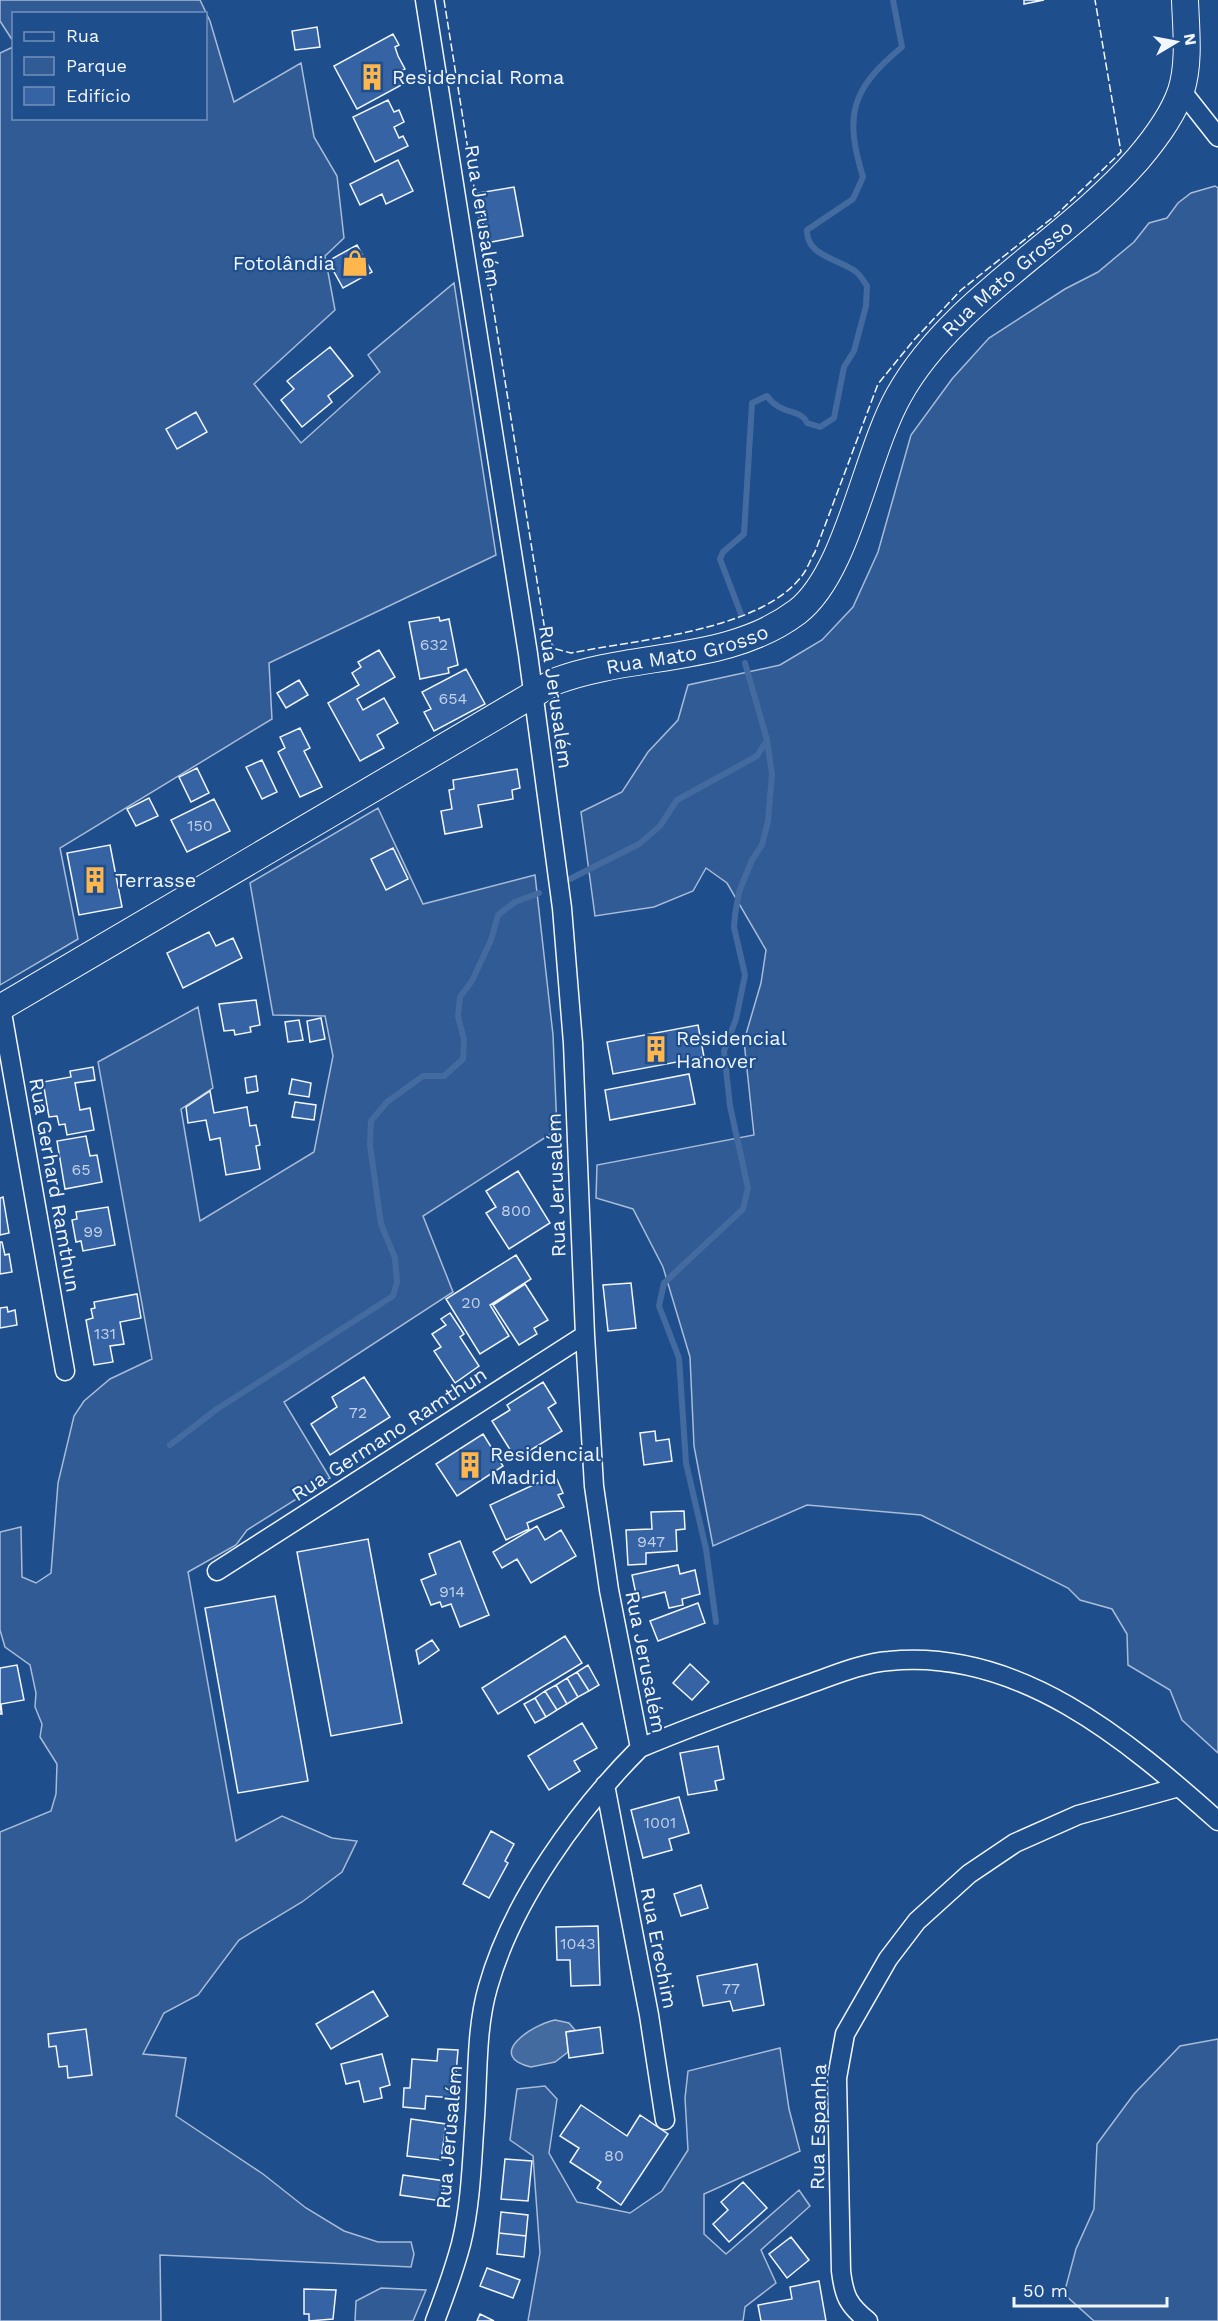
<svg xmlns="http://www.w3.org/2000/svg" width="1218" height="2321" font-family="'Work Sans',sans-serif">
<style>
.green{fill:#305b95;stroke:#a8bbd7;stroke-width:1.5}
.water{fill:#446ba0;stroke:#a8bbd7;stroke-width:1.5}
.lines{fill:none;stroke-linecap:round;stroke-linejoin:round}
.stream{stroke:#446ba0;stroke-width:6}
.building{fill:#3563a3;stroke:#f2f6ff;stroke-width:1.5}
.street-casing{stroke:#f2f6ff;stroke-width:21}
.secondary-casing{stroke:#f2f6ff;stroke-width:28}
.street{stroke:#1f4e8c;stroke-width:18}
.secondary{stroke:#1f4e8c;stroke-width:26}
.fence{stroke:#f2f6ff;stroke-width:1.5;stroke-dasharray:8 3;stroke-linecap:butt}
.labels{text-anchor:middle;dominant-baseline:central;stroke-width:4.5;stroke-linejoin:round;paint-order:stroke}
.number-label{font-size:16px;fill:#c3d1e8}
.poi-label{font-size:20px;fill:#f2f6ff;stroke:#1f4e8c;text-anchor:start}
.street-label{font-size:20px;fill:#f2f6ff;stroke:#1f4e8c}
</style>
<rect width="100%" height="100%" fill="#1f4e8c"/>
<path class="green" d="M0,0h200l10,21 24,81 67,-39 13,74 23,39 7,62 -19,18 10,54 -81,74 47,59 79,-71 -12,-17 86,-72 42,272 -227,108 3,56 -212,129 18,91 -78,46v-932l13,-6 1,71h192v-104h-192l-1,27 -13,-20z
M1215,186l3,2v1565l-36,-33 -12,-30 -42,-25 -1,-31 -15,-25 -32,-9 -12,-12 -147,-73 -114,-10 -94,41 -19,-100 -4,-89 -27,-90 -30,-58 -37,-11 1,-33 157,-30 -10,-94 17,-58 5,-33 -39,-67 -21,-15 -13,23 -39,16 -59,9 -14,-104 41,-20 26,-40 30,-32 10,-35 92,-20 42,-25 31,-33 25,-55 33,-117 41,-56 37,-41 76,-49 33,-17 36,-30 15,-19 18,-5 11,-15 13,-10z
M378,808l45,96 112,-29 18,160 4,95 -134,86 30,76 -169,110 46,76 -83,52 -11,15 -48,27 48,269 46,-25 50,22 25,3 -15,31 -40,30 -63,38 -41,55 -34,18 -21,41 43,4 -10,58 87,58 43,34 38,23 34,11h33l3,12 -3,13 -251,-12 1,66h-161v-489l51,-21 5,-17 1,-30 -17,-27 2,-13 -7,-17 1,-14 -6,-28 -25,-18 -5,-17v-98l21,-5 1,50 14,6 15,-10 7,-90 16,-67 10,-15 26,-22 42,-20 -54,-297 100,-55 15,81 -32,21 19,112 114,-69 19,-96 -8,-40 -52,-1 -23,-132z
M1218,2039v282h-124l-30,-27 12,-45 18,-40 3,-65 37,-50 46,-48z
M780,2048l9,61 11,42 -96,43v40l22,20 73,-64 11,16 -49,44 15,33 -31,24 -2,14h-215l12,-68 -7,-97 -23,-16 7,-51 28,-3 12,13 -8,54 28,49 53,11 32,-22 26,-41 -3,-52 3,-27z
M381,2288l45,2 -13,31h-58l1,-20z"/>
<path class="water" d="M555,2020l14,3 6,7 -9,2 2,20 -13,10 -24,5c-46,-11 0,-42 24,-47z"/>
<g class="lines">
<path class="stream" d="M741,614l-21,-55 3,-7 21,-18 8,-131 15,-7c14,20 34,12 40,27l13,4 14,-9 10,-51 10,-16 12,-45 1,-20c-3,-5 -7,-11 -12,-15 -16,-12 -49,-15 -48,-41l46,-31 10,-22c-19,-62 -12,-88 39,-130l-9,-47
M570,879l69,-35 21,-18 17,-26 80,-44 10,-16
M170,1445l47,-36 176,-113 4,-14 -2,-24 -14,-34 -11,-79 1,-24 16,-19 36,-26h21l19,-17 1,-19 -6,-24 2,-19 12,-16 19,-41 7,-25 17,-13 24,-9
M716,1622l-10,-73 -20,-86 -7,-105 -20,-52 5,-23 79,-74 5,-21 -18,-82 -6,-55 12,-32 9,-44 -11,-48 1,-12 4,-23 13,-32 10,-15 6,-24 4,-47 -5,-34 -22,-77"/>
</g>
<path class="building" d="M1024,0h20l-20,4z
M317,27l3,20 -25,3 -3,-19z
M393,34l6,11 -4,2 3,9 7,13 -4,2 6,11 -50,27 -23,-43z
M388,100l6,12 5,-2 5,12 -10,5 5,11 4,-2 5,10 -33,16 -22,-45z
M398,160l15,31 -27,13 -4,-10 -22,11 -10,-21z
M514,187l9,49 -37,7 -8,-50z
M357,245l15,27 -29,16 -15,-27z
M330,347l23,29 -25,20 4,6 -30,25 -21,-27 13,-11 -7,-8z
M196,412l11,20 -30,17 -11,-20z
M439,617l1,4 9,-2 9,46 -10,3 1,5 -29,6 -11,-57z
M379,650l16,27 -38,22 6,11 21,-12 14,25 -21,12 7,13 -24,13 -32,-58 31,-18 -7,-12 9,-6 -3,-5z
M466,669l19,35 -51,27 -10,-19 7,-3 -9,-17z
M299,680l9,15 -22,13 -9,-15z
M300,728l10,20 -6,3 18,36 -22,10 -22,-45 7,-4 -5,-11z
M262,760l15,32 -15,7 -16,-32z
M197,768l12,25 -18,9 -12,-25z
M517,769l3,19 -8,2 1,9 -35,6 4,22 -37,7 -4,-23 11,-2 -3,-19 5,-1 -1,-9z
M149,798l9,18 -22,10 -9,-17z
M214,799l16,32 -43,21 -16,-32z
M110,845l12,62 -43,8 -12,-62z
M393,848l15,31 -22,11 -15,-31z
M209,932l7,14 17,-8 9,20 -59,30 -16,-35z
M256,1000l4,25 -10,2 1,5 -16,3 -1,-5 -10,1 -5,-27z
M321,1018l4,21 -15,3 -3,-21z
M299,1020l4,20 -15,2 -3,-20z
M698,1025l6,32 -91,17 -6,-32z
M93,1067l2,13 -20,3 5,27 10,-2 4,22 -27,5 -2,-11 -6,1 -2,-9 -8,1 -6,-35 28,-5 -1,-6z
M689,1074l6,30 -85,16 -5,-30z
M256,1076l2,15 -11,2 -2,-15z
M292,1079l19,4 -2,14 -20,-3z
M210,1091l4,22 33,-6 3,19 6,-1 4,20 -4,1 4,23 -34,6 -6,-37 -10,2 -4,-20 -18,3 -2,-16z
M295,1102l21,3 -2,15 -22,-3z
M86,1136l4,20 7,-1 5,27 -37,7 -8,-48z
M518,1171l32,52 -41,26 -23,-36 10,-6 -10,-16z
M3,1197l6,36 -9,2v-37z
M108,1207l7,38 -32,6 -2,-10 -5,1 -4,-22 5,-1 -1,-7z
M0,1242h2l3,13 4,-1 3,18 -12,2z
M516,1255l15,24 -41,26 19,31 -29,18 -34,-55z
M631,1283l5,45 -28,3 -5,-46z
M525,1284l23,36 -14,8 3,6 -18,11 -26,-40z
M137,1294l4,24 -21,4 4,22 -14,2 3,16 -19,3 -8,-45 7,-2 -2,-9 4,-1 -1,-6z
M7,1307l1,5 7,-2 2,15 -17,3v-20z
M450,1313l14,21 -4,3 19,29 -24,17 -21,-32 7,-4 -9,-13 14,-9 -5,-6z
M364,1377l26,40 -60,38 -19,-31 26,-17 -5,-10z
M543,1382l13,21 -8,5 14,23 -46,28 -24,-38 18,-11 -3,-5z
M655,1431l1,10 13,-2 3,22 -28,4 -4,-32z
M483,1434l20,32 -46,30 -21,-32z
M555,1475l8,18 -5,2 6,12 -37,16 2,6 -23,11 -16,-35z
M684,1511l1,18 -9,1 1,21 -31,2v11l-18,1 -2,-35 26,-1 -1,-17z
M537,1526l8,14 16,-10 15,26 -45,27 -14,-24 -15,9 -9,-16z
M368,1539l34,184 -71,13 -34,-184z
M460,1541l29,74 -29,12 -9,-23 -9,3 -2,-5 -9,3 -10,-25 15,-6 -7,-20z
M678,1565l2,9 15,-4 5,24 -18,5 1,6 -14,3 -4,-16 -28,7 -5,-24z
M275,1596l33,185 -70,12 -33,-185z
M698,1603l7,20 -47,18 -8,-20z
M565,1636l17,27 -84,51 -16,-26z
M432,1640l7,10 -20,14 -3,-14z
M690,1664l19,18 -17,18 -19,-17z
M17,1665l7,35 -23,4 1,10h-2v-46z
M588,1665l11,20 -10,6 -12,-19z
M577,1672l12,19 -11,6 -11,-19z
M567,1678l11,19 -11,7 -11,-19z
M556,1685l11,19 -10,6 -12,-19z
M545,1691l12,19 -11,7 -11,-19z
M535,1698l11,19 -11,6 -11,-19z
M582,1723l15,25 -23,13 6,10 -31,19 -21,-34z
M718,1746l6,33 -9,2 2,9 -29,5 -8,-42z
M679,1797l10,36 -20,6 3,11 -29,8 -12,-48z
M491,1831l23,13 -9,17 3,2 -19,35 -26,-14z
M701,1885l7,23 -27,8 -7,-22z
M598,1926l2,59 -29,1 -1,-26h-13l-1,-33z
M757,1964l7,41 -31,6 -3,-10 -27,5 -6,-30z
M373,1991l15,25 -57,33 -15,-25z
M600,2027l3,26 -34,5 -3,-26z
M86,2029l6,46 -24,3 -1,-12 -8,1 -3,-21 -7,1 -1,-13z
M438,2049l20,1 -4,48 -28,-2 -1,13 -22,-2 1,-19h6l2,-29 25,2z
M382,2054l8,31 -10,3 2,10 -18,4 -5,-21 -13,3 -5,-20z
M581,2105l46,31 13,-21 28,19 -47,71 -24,-17 4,-6 -31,-20 9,-14 -19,-12z
M411,2119l35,5 -5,36 -34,-4z
M505,2159l27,2 -4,40 -27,-2z
M403,2175l42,6 -3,20 -42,-6z
M743,2182l24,26 -38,34 -16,-18 15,-14 -7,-8z
M501,2212l27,3 -2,21 -27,-3z
M499,2233l27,3 -2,21 -27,-3z
M791,2237l18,23 -22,18 -18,-24z
M487,2268l33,12 -7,18 -33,-12z
M819,2281l7,40h-65l-3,-16 34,-6 -2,-12z
M304,2289l32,1 -3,29 -24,2v-7h-5z
M480,2314l14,7h-17z"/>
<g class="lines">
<defs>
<path id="street" d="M425,0l103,654 34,254 11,135 12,292 9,151 15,104 31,158c-62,62 -128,153 -152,239 -12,41 -10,88 -13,130 -3,42 -4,87 -14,127 -7,26 -16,51 -26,77
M1181,90l37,47
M1,1007l64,364
M217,1571l368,-236
M640,1748c55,-23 110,-43 166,-63 26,-9 56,-22 83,-24 130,-13 238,79 329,160
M605,1785l44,230 16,105
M868,2321c-20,-16 -24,-25 -27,-50l-4,-193 8,-44 43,-75 29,-38 52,-47 46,-31 63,-28 101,-28"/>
<g id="secondary">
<path id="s1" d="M0,1008l556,-327c78,-29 172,-17 241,-69 51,-39 68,-157 102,-217 52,-94 168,-154 239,-236 17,-20 35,-44 43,-68 9,-28 5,-62 4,-91"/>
</g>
</defs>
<use href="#street" class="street-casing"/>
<use href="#secondary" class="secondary-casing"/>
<use href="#street" class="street"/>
<use href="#secondary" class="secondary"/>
<path class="fence" d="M444,0l102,637 10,12 15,4c64,-13 188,-22 230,-76 6,-7 9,-17 14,-25l63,-168 35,-43 48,-51 95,-75 65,-63 -26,-152"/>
</g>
<defs>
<symbol id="building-bare" viewBox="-9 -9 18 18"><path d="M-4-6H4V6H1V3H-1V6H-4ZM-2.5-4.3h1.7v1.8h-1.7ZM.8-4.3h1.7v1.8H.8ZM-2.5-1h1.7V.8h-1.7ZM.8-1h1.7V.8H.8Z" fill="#ffb74d" stroke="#1f4e8c" stroke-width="2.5" paint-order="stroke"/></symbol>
<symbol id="shop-bare" viewBox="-9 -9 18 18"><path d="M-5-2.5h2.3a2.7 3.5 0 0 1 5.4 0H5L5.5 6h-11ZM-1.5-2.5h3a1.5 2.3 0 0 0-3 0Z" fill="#ffb74d" stroke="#1f4e8c" stroke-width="2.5" paint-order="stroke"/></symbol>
</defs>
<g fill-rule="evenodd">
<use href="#building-bare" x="353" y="58" width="38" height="38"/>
<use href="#shop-bare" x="336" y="244" width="38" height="38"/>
<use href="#building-bare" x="76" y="861" width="38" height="38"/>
<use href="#building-bare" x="637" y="1030" width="38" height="38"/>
<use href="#building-bare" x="451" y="1446" width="38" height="38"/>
</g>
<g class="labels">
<g class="number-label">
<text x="434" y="644">632</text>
<text x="453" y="698">654</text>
<text x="200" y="825">150</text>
<text x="81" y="1169">65</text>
<text x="516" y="1210">800</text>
<text x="93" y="1231">99</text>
<text x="471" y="1302">20</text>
<text x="105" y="1333">131</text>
<text x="358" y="1412">72</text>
<text x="651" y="1541">947</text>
<text x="452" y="1591">914</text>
<text x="660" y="1822">1001</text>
<text x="578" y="1943">1043</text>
<text x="731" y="1988">77</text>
<text x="614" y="2155">80</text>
</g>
<g class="poi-label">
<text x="392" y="77">Residencial Roma</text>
<text x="335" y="263" text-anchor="end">Fotolândia</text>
<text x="115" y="880">Terrasse</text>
<text x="676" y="1038">Residencial<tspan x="676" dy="23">Hanover</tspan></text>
<text x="490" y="1454">Residencial<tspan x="490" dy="23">Madrid</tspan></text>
</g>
<g class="street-label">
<text transform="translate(483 216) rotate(81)">Rua Jerusalém</text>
<text stroke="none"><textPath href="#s1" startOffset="1300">Rua Mato Grosso</textPath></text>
<text stroke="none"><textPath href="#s1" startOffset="780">Rua Mato Grosso</textPath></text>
<text transform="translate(556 697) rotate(82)">Rua Jerusalém</text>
<text transform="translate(55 1185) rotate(80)">Rua Gerhard Ramthun</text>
<text transform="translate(556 1185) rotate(-92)">Rua Jerusalém</text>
<text transform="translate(389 1434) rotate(-33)">Rua Germano Ramthun</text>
<text transform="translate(646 1662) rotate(79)">Rua Jerusalém</text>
<text transform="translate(659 1948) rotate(79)">Rua Erechim</text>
<text transform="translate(818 2127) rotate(-89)">Rua Espanha</text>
<text transform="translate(449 2137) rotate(-85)">Rua Jerusalém</text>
</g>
</g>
<rect x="12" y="12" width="195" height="108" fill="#1f4e8c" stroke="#7391ba" stroke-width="1.5"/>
<rect x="24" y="32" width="30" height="9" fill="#1f4e8c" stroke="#7391ba" stroke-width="1.5"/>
<text x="66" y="42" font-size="18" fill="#f2f6ff">Rua</text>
<rect x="24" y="57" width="30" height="18" fill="#305b95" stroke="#7391ba" stroke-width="1.5"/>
<text x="66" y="72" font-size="18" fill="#f2f6ff">Parque</text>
<rect x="24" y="87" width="30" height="18" fill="#3563a3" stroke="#7391ba" stroke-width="1.5"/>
<text x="66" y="102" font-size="18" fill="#f2f6ff">Edifício</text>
<g transform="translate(1176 42) rotate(80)" stroke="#1f4e8c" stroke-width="4.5" paint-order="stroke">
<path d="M0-4.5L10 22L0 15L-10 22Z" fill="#f2f6ff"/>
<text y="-9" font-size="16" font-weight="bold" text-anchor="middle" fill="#f2f6ff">N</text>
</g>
<path d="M1014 2297v9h153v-9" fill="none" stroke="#f2f6ff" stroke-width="3"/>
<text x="1023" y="2297" font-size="18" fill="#f2f6ff" stroke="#1f4e8c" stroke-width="4.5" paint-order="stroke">50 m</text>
</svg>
